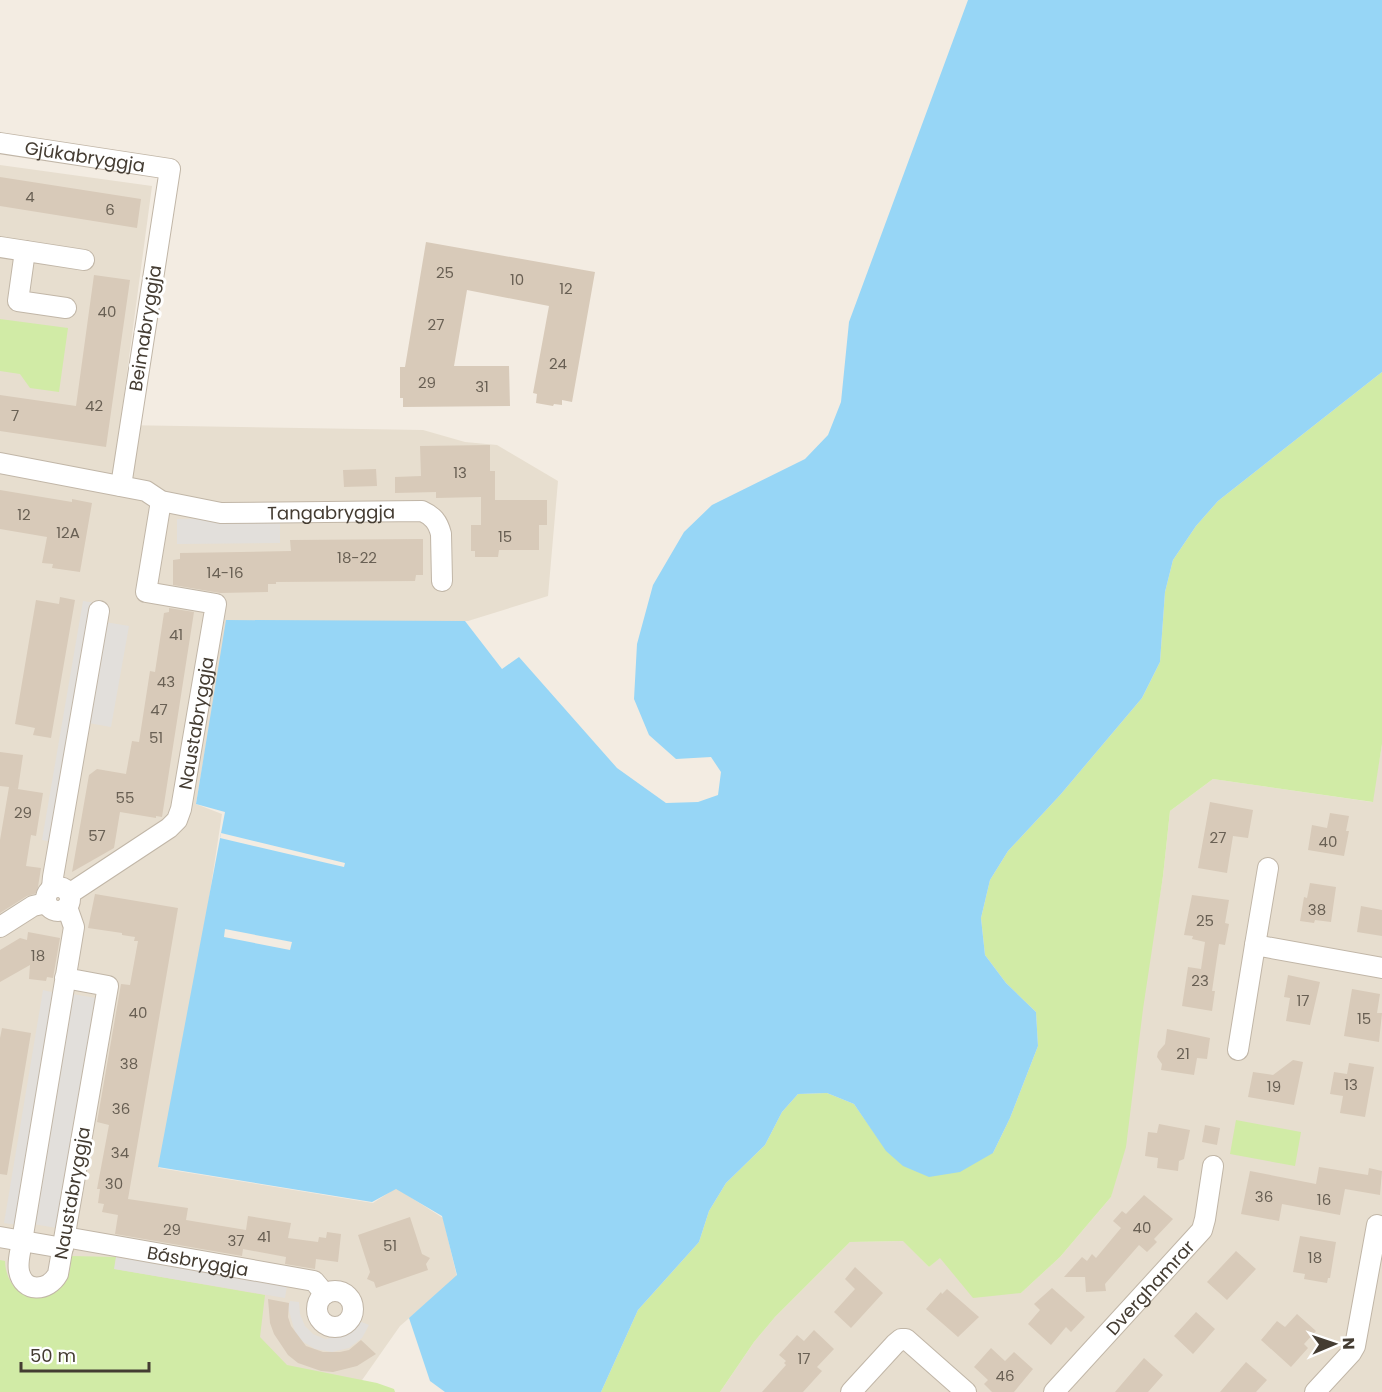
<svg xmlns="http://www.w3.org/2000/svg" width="1382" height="1392" font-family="Poppins,sans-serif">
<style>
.residential{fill:#e7decf}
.green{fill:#d1eba6}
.parking{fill:#e2dfdb}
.water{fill:#97d6f6}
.pier{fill:#f3ece2}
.building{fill:#d8cab9}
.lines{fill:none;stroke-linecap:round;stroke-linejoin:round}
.minor-casing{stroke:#c1b6a7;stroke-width:22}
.minor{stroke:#fff;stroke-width:20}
.labels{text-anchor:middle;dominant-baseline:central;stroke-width:6;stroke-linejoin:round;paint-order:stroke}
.number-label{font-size:15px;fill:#696054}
.street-label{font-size:18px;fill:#443c32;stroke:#fff}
</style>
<rect width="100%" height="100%" fill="#f3ece2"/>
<path class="residential" d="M0,165l152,21 -32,239 303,5 42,12 32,3 61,36 -10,115 -80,25h-241l-31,183 26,10 -17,111 -46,243 214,35 23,-15 47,30 14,59 -57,49 -40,57 -360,-81z
M1382,744v648h-662l34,-50 21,-25 75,-75 54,-1 25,26 11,-10 81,36 39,-36 51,-60 52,-321 7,-65 43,-32 159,23z"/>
<path class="green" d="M0,319l68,9 -9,64 -29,-4 -10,-14 -20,-3z
M1382,372v372l-9,58 -160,-23 -43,32 -7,65 -20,133 -17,138 -15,50 -51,60 -39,36 -48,5 -33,-40 -11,9 -26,-26 -53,1 -75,75 -21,25 -34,50h-119l37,-82 61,-68 10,-31 17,-28 39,-38 17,-33 16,-18 29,-1 27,11 33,47 106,2 17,-35 28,-72 -2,-34 -30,-29 -21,-28 -4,-37 9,-38 18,-29 53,-57 81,-96 18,-36 5,-70 8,-32 23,-34 22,-25z
M1236,1120l65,12 -6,34 -65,-12z
M70,1256l46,1 -1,12 150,26 -5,42 27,28 90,18 17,6 1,3h-395v-132l5,1c2,52 72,45 65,-5z"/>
<path class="parking" d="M280,517v26l-103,1v-25z
M83,601l13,2 -43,239 -11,-2z
M105,622l24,4 -18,101 -23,-4z
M43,990l13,3 -39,232 -13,-2z
M72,994l24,4 -39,230 -24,-4z
M116,1257l171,29 -2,12 -171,-29z
M290,1301l9,1 1,12 5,12 8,8 12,5 18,-3 16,-15 10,4 -7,13 -13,10 -17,4 -17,-3 -15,-9 -5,-8 -7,-24z"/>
<path class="water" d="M968,0h414v372l-164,129 -22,25 -23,34 -8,32 -5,70 -18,36 -81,96 -53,57 -18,29 -9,38 4,37 21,28 30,29 2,34 -28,72 -17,35 -33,19 -31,5 -26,-11 -17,-15 -32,-47 -27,-11 -29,1 -16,18 -17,33 -39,38 -17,28 -10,31 -61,68 -37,82h-156l-15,-11 -21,-63 48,-43 -15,-59 -46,-27 -24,13 -214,-35 67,-355 -29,-8 30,-184 239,1 37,48 17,-12 98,111 49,35 32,-1 20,-7 3,-23 -10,-15 -35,2 -27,-24 -15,-36 3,-55 16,-59 31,-53 28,-27 93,-46 23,-24 13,-33 8,-80z"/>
<path class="pier" d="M221,833l124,30 -1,4 -124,-29z
M225,929l67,13 -2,8 -66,-13z"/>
<path class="building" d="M0,177l141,22 -4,29 -137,-22z
M426,242l169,30 -23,130 -10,-2v5l-8,-1 -1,2 -17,-3 1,-9 -4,-1 16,-87 -82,-16 -13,76h55l1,40 -107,1v-9h-3v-31h5z
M94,275l36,5 -24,167 -106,-16v-36l76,11z
M490,445v26h5v29h52v25h-8v25h-40l-1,7h-23v-6h-4v-26h10v-28l-45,1v-6l-41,1v-16l26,-1 -1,-30z
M376,469l1,17 -33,1 -1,-17z
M0,490l72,12v-3l20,4 -12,69 -28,-4 1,-4 -11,-1 5,-26 -47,-8z
M423,539v36h-7l-1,6 -139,1v2h-8v8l-48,1 -47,-8v-25l7,-1v-6l111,-2 -1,-11z
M60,597l15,3 -24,138 -18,-3 2,-7 -20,-4 21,-124 23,4z
M169,608l25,4 -32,205 -6,-1v2l-36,-6 -6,36 -42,24 17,-97 8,-6 29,5 6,-33 7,1 11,-71 5,1 9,-59 5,-1z
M0,752l23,3 -5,34 -7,-1 32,5 -7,43 -5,-1 -5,31 15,2 -4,25 -10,3 -27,17v-73l9,-53 -9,-1z
M1210,802l43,8 -5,28 -15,-2 -6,37 -29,-5z
M1330,813l19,3 -3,15h3l-5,25 -36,-6 4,-25 15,3z
M1310,883l26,4 -5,35 -16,-2 -1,3 -14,-2 4,-24 3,1z
M95,894l83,14 -50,291 60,9 -2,12 60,10 2,-14 43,7 -3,15 30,4 1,-5 7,1 1,-6 14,2 -3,28 -22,-3 -1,10 -30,-5 1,-7 -43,-8 -1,7 -127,-22 3,-19 -16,-3 2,-8 -6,-1 2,-14h-3l12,-64 -12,-3 24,-138 9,1 8,-44h-4l1,-4 -13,-2v-2l-34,-5z
M1192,895l37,5 -4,23 4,1 -4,21 -6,-1 -7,47h3l-3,20 -30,-5 6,-39 13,2 4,-27 -13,-3 1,-3 -9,-1z
M1361,906l21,4v26l-25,-4z
M28,932l32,6 -7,40 -6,-1 -1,4 -17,-2 1,-14 -30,17v-32l20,-12 7,2z
M1288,975l32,7 -10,43 -24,-4 4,-23 -6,-1z
M1352,989l28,5 -3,19h5l-3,29 -35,-6z
M2,1028l29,5 -24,142 -7,-1v-136z
M1167,1029l43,9 -3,21 -10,-1 -3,17 -33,-5 1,-6 -5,-7 1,-5 7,-8z
M1293,1060l10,2 -9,43 -46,-8 5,-25 20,3z
M1349,1063l25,4 -9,50 -25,-4 3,-17 -13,-2 4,-22 13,2z
M1159,1124l31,6 -6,29 -5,2 -1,10 -21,-3 1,-10 -13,-2 3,-24 9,1z
M1205,1125l15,3 -3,17 -15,-3z
M1319,1167l49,8 1,-7 13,3 -2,24 -35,-6 -5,26 -58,-11 -3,17 -38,-7 9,-43 66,13z
M1144,1195l29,24 -19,20 3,3 -10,10 -8,-7 -34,39 1,7 -20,1 -1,-15h-21l18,-20 5,4 5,-7 4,4 25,-30 -8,-7 9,-10 4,3z
M410,1217l12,37 8,4 -4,6 2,6 -52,18 -2,-6 -7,-3 3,-7 -12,-37z
M1300,1236l36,6 -6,36h-2l-1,5 -23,-4 1,-5 -12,-2z
M1236,1251l20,18 -29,31 -20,-18z
M855,1267l28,26 -32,35 -17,-16 21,-23 -10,-10z
M1052,1288l33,29 -14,15 -5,-5 -15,18 -23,-21 12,-14 -6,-6z
M947,1289l32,28 -21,20 -32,-28 15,-17 1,2z
M268,1299l21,4 -1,14 3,9 15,20 17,6h17l9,-2 12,-10 15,14 -19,12 -24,6 -12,-1 -23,-8 -10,-8 -14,-21 -4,-11z
M1196,1312l19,17 -22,25 -19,-18z
M1297,1314l19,17 -12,13 4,4 -17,19 -30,-27 16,-19 8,6z
M814,1330l20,19 -17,18 5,4 -19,21h-41l24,-27 -2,-2 2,-2 -7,-6 18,-20 7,6z
M991,1348l14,13 9,-9 19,17 -19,23h-22l-8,-8 4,-4 -14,-13z
M1144,1358l19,17 -15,17h-33z
M1246,1362l21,18 -11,12h-36z"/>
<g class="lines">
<defs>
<g id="minor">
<path id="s1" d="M0,143l170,26 -49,317"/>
<path d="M0,247l84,13"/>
<path d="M25,251l-7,50 48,7"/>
<path id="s2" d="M0,463l146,28 15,10 60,12 201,-2c11,5 16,11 19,23l1,47"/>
<circle cx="58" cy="899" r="12"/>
<path d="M52,888l1,-11 46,-266"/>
<path id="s3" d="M69,894l100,-66 8,-8 4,-11 35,-205 -70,-12 15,-91"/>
<path d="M0,927l33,-21 13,-3"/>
<path d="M1255,945l13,-77"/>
<path d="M65,978l43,8 -50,288c-10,18 -35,19 -39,-3 -2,-10 2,-21 3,-30l52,-314 -7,-20"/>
<path d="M1238,1050l17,-105 127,23"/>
<path d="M0,1237l63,11"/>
<path id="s4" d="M65,1237l249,44 11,13"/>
<circle cx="335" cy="1309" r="18"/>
<path d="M851,1392l44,-48 6,-5h5l60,53"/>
<path id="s5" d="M1054,1392l148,-162 3,-11 8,-53"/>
<path d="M1315,1392l36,-39 4,-7 22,-121"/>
</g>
</defs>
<use href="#minor" class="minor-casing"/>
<use href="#minor" class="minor"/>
</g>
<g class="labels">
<g class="number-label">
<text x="30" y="196">4</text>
<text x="110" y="209">6</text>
<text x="445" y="272">25</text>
<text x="517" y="279">10</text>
<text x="566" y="288">12</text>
<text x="107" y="311">40</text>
<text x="436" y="324">27</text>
<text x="558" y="363">24</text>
<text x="427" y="382">29</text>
<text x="482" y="386">31</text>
<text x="94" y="405">42</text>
<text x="15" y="415">7</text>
<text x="460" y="472">13</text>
<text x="24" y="514">12</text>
<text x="68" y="532">12A</text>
<text x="505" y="536">15</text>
<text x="357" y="557">18-22</text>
<text x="225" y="572">14-16</text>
<text x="176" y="634">41</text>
<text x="166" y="681">43</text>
<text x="159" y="709">47</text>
<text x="156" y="737">51</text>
<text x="125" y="797">55</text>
<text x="23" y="812">29</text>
<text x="97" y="835">57</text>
<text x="1218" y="837">27</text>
<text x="1328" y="841">40</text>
<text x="1317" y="909">38</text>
<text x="1205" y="920">25</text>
<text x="38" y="955">18</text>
<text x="1200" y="980">23</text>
<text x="1303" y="1000">17</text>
<text x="138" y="1012">40</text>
<text x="1364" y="1018">15</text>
<text x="1183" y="1053">21</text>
<text x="129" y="1063">38</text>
<text x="1351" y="1084">13</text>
<text x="1274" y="1086">19</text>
<text x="121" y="1108">36</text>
<text x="120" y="1152">34</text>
<text x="114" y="1183">30</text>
<text x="1264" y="1196">36</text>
<text x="1324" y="1199">16</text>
<text x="1142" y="1227">40</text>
<text x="172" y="1229">29</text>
<text x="264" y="1236">41</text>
<text x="236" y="1240">37</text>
<text x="390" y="1245">51</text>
<text x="1315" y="1257">18</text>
<text x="804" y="1358">17</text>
<text x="1005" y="1375">46</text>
</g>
<g class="street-label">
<text stroke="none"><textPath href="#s1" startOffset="86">Gjúkabryggja</textPath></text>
<text transform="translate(145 328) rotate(-81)">Beimabryggja</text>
<text stroke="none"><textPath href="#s2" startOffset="338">Tangabryggja</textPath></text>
<text stroke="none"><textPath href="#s3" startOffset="230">Naustabryggja</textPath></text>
<text transform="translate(72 1193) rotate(-80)">Naustabryggja</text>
<text stroke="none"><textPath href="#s4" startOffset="135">Básbryggja</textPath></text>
<text stroke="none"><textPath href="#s5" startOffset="142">Dverghamrar</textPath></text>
</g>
</g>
<g transform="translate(1334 1344) rotate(88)" stroke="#ffffff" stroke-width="4.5" paint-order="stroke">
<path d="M0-4.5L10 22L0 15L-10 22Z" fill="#443c32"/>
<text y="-9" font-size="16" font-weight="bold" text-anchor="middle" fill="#443c32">N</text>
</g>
<path d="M21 1362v9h128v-9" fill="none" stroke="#443c32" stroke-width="3"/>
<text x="30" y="1362" font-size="18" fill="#443c32" stroke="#ffffff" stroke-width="4.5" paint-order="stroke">50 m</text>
</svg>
